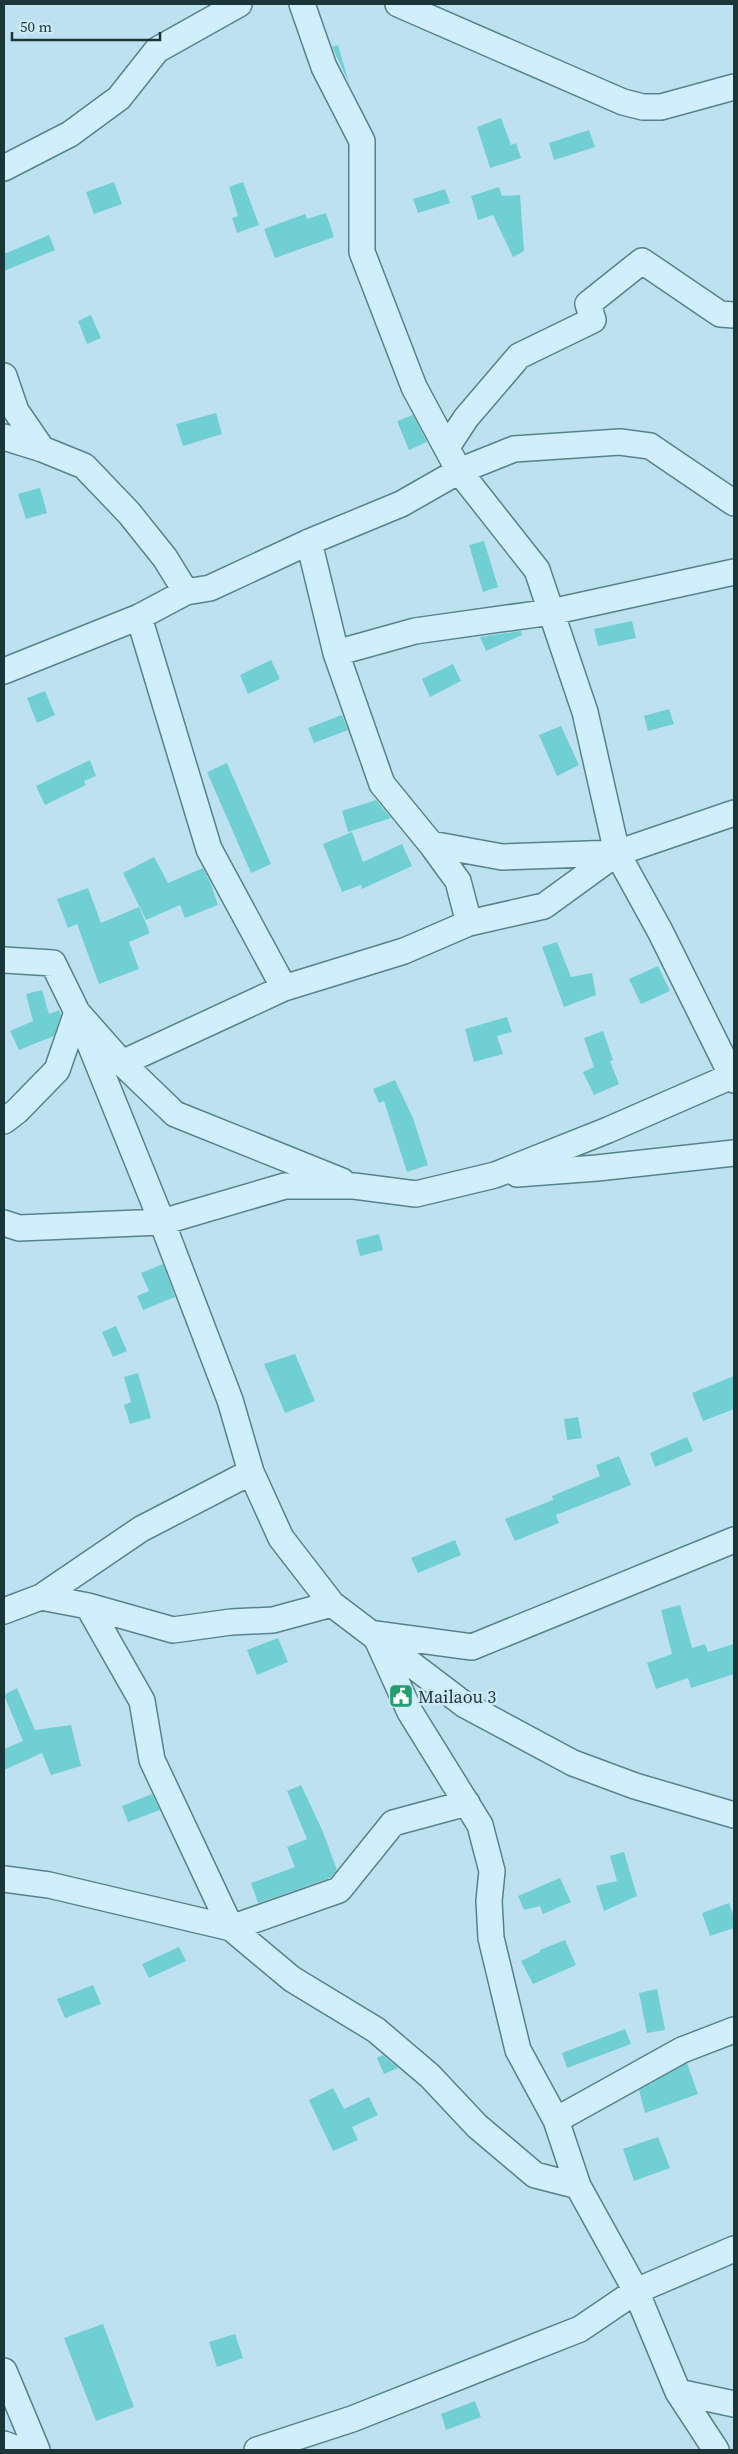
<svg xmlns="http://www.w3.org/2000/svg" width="738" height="2454" font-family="'Source Serif 4',serif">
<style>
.building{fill:#70cfd3}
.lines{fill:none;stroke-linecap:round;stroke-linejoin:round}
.minor-casing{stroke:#55838b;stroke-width:28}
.minor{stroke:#d1eefc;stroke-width:25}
.labels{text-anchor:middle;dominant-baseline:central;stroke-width:5;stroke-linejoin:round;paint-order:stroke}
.poi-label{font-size:18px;fill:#1b3639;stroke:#ceeaf8;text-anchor:start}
</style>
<rect width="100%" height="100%" fill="#bee1f1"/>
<path class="building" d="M338,45l11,38 -17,-36z
M501,118l10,27 5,-2 5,15 -31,10 -13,-41z
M589,130l6,17 -41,13 -5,-17z
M114,182l8,22 -28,10 -8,-22z
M243,182l16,43 -22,8 -5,-15 6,-2 -9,-29z
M499,187l3,9 18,-1 4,56 -11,6 -20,-42 -15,5 -7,-24z
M445,189l5,14 -32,10 -5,-14z
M326,213l8,24 -59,21 -11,-29 41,-15 2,5z
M49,235l6,15 -51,21v-17z
M91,315l10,23 -14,6 -9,-23z
M216,413l6,21 -39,12 -7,-22z
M413,415l14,27 -18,8 -12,-29z
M40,488l7,25 -21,6 -8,-25z
M484,541l14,46 -15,5 -14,-47z
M632,621l4,17 -38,8 -4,-17z
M521,631l1,4 -36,16 -6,-14z
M271,660l9,19 -32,15 -8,-19z
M453,664l8,17 -31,16 -8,-18z
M45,691l10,24 -18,8 -10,-25z
M669,709l5,15 -26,7 -4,-15z
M342,715l6,15 -34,13 -6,-15z
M561,726l18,39 -22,11 -18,-41z
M90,760l6,16 -12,5 2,4 -41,20 -9,-19z
M227,763l44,101 -20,9 -44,-101z
M376,800l15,18 -43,14 -6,-21z
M352,832l11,30 39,-18 10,22 -50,23 -1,-4 -19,7 -19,-48z
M154,857l14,26 35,-15 8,16 7,21 -33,13 -5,-13 -34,15 -23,-47z
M88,888l13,35 38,-16 11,26 -21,9 10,27 -40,15 -22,-60 -9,4 -11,-29z
M557,942l14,35 21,-4 4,22 -32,12 -22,-60z
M658,966l12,25 -29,13 -12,-25z
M42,990l7,24 10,-4 2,5 -7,21 -35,14 -9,-19 23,-10 -7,-27z
M507,1017l5,15 -15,4 6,18 -29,8 -9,-33z
M603,1031l10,29 -3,1 9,23 -25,11 -11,-23 11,-5 -10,-29z
M395,1080l18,38 15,47 -21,7 -23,-71 -5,2 -6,-14z
M379,1234l4,16 -23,6 -4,-16z
M163,1264l12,33 -32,13 -6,-14 12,-5 -8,-18z
M116,1326l11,25 -14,6 -11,-25z
M295,1354l20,47 -30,12 -21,-49z
M138,1373l13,45 -21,6 -6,-19 7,-3 -7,-25z
M734,1376v33l-31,12 -11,-28z
M578,1417l4,21 -15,2 -3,-21z
M687,1437l6,14 -38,16 -5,-14z
M619,1456l12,29 -75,30 3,8 -44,18 -10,-22 48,-19 -1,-4 48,-20 -4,-11z
M455,1540l6,15 -43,18 -7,-15z
M680,1605l12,43 13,-4 3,8 26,-8v30l-43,14 -3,-10 -32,11 -9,-26 25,-9 -11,-44z
M278,1638l10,24 -31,13 -10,-25z
M17,1688l18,42 36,-5 10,41 -30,9 -9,-22 -38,17v-21l19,-8 -19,-46z
M301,1785l22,47 14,38 -7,8 -72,25 -7,-20 44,-16 -8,-20 20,-8 -20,-48z
M152,1794l8,16 -32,12 -6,-16z
M624,1852l13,44 -33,15 -8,-25 21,-5 -7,-25z
M560,1878l11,24 -28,12 -3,-8 -16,4 -6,-14z
M729,1903l5,14v11l-24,8 -8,-23z
M565,1940l11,25 -43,19 -12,-23 19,-9v-2z
M179,1947l7,14 -37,17 -7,-14z
M93,1985l8,19 -36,14 -8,-19z
M657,1989l8,41 -18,3 -8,-40z
M625,2029l6,15 -64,24 -5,-15z
M383,2055l15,13 -14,6 -7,-16z
M687,2063l11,31 -53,19 -6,-23z
M333,2088l11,21 25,-12 9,18 -26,12 6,13 -25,11 -24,-51z
M658,2137l12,31 -36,13 -11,-32z
M103,2324l31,83 -38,14 -32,-83z
M235,2334l8,24 -26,9 -8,-25z
M475,2401l6,16 -35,13 -5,-16z"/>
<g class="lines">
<defs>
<path id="minor" d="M302,4l22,63 38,74v111l52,135 45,84 78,99 48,142 32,141 43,78 74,149
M398,4l225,98 20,5h18l73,-20
M4,168l66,-34 49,-36 38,-48 82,-46
M4,376l12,35 26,38
M4,437l38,12 42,17 45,47 36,45 21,34
M447,447l19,-29 53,-62 74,-36 -5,-16 54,-43 78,53 14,1
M309,542l27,111 46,131 49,60 71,13 115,-4 117,-40
M139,617l70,232 75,139
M336,653l79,-22 136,-19 183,-40
M4,671l135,-54 47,-25 24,-4 99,-46 92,-38 58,-33 55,-22 106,-7 30,4 84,57
M431,844l27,37 11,42
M4,960l49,3 24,49 45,51 53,51 167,67
M77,1012l85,210 68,178 21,72 30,66 51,66 133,101 108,58 62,23 99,29
M122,1063l162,-75 120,-37 65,-28 75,-17 73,-53
M4,1121l13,-10 40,-41 20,-58
M517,1174l80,-6 137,-15
M4,1223l15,5 143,-6 123,-36h69l62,8 79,-19 113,-45 126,-55
M41,1597l47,9 85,24 58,-8 42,-2 59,-16
M88,1606l54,95 10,59 79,168 108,-38 54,-67 74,-20
M4,1611l37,-14 100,-68 110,-57
M375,1634l97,13 262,-107
M377,1639l33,73 70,113 12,46 -3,30 2,37 27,112 38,70 22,66 58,105 42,101 38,58
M4,1879l45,6 182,43 61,51 84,51 54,46 47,50 58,49 43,11
M556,2120l126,-70 52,-20
M4,2371l33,79
M678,2392l56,12
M4,2444l16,6
M257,2450l95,-31 228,-90 56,-38 98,-42"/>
</defs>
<use href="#minor" class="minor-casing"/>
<use href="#minor" class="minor"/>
</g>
<defs>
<symbol id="civic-square" viewBox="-11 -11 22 22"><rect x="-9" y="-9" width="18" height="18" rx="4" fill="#209f6f" stroke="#ceeaf8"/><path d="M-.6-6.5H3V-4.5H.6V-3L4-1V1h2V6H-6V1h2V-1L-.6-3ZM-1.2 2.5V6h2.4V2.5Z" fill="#fff"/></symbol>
</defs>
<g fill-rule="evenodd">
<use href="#civic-square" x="387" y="1682" width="28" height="28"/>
</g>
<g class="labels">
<g class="poi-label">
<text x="418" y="1696">Mailaou 3</text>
</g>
</g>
<rect width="738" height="2454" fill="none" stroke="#1b3639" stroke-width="10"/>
<path d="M12 32v8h148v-8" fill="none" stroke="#1b3639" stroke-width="2.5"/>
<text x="20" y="32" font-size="15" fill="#1b3639" stroke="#ceeaf8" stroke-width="4" paint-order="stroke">50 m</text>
</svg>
